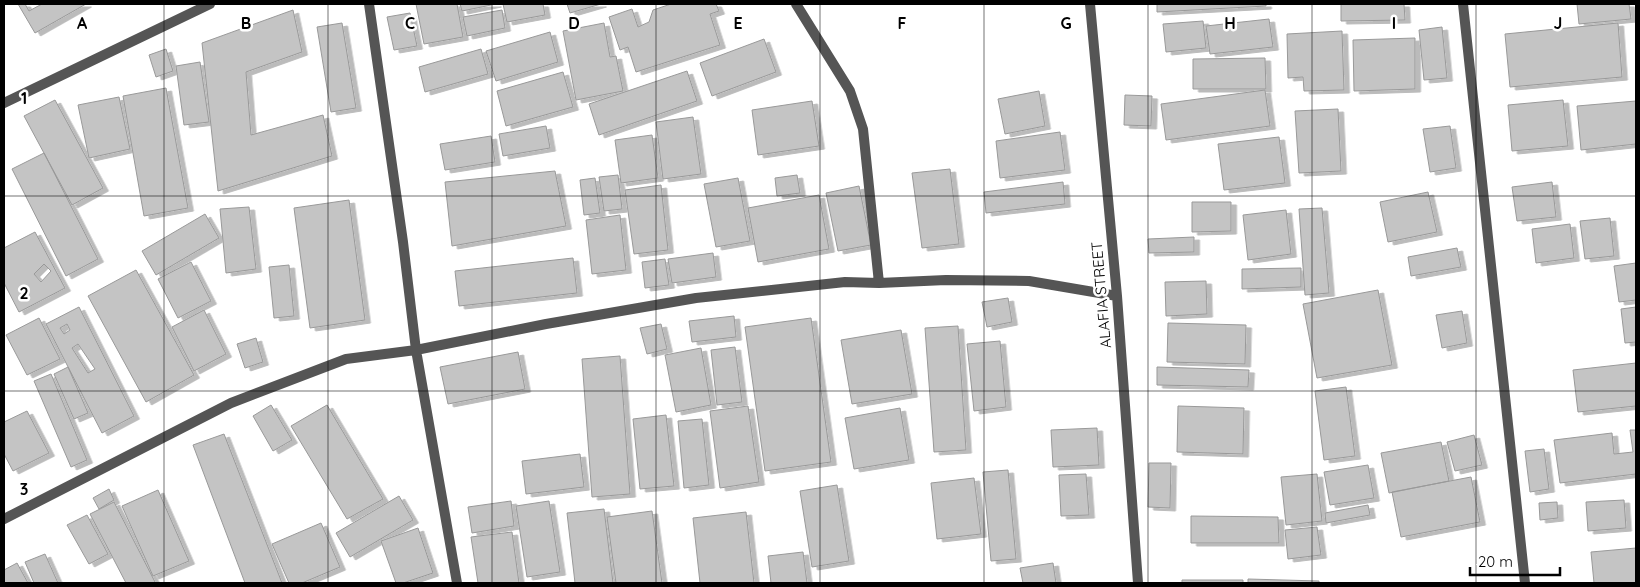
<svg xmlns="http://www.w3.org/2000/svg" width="1640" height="587" font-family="Quicksand,sans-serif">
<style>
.building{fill:#c4c4c4;stroke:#999;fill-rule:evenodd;filter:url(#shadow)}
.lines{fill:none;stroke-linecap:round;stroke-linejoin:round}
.minor{stroke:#555;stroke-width:10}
.grid{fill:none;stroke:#000;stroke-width:1;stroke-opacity:0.55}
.labels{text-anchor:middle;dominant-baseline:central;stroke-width:5;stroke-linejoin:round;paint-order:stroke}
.street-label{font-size:15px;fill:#000;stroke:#fff}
.grid-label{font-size:16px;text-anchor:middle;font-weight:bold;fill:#000;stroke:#fff;stroke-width:5;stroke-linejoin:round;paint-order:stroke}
</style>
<defs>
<filter id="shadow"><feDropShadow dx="5.5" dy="3" stdDeviation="0" flood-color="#0004"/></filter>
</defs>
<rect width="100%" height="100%" fill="#fff"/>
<path class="building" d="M18,4h7l4,7 13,-7h44l-51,29z
M416,4h41l6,33 -39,7z
M460,4h36l-34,7z
M503,4h40l2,11 -38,7z
M567,4h34l-31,9z
M671,4h45l3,7 -9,3 10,31 -84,27 -8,-25 -8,3 -11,-33 23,-8 6,18 11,-5 4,-12z
M1157,4h109v2l-109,6z
M1341,4h63l1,16 -64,1z
M1577,4h52l2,15 -52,5z
M293,10l9,42 -56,20 5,63 72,-20 9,41 -114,35 -16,-148z
M502,10l3,18 -38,8 -4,-19z
M410,13l7,33 -23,4 -7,-33z
M1269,19l4,28 -63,7 -4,-28z
M1203,21l3,27 -40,4 -3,-28z
M342,23l14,85 -25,4 -14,-85z
M604,23l6,34 6,-1 7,35 -47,9 -13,-69z
M1618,23l4,54 -112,10 -5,-53z
M1442,27l5,51 -23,2 -5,-50z
M1342,31l2,59 -40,1 -1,-14 -15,1 -1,-44z
M550,32l8,30 -62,19 -10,-30z
M1415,38v51l-61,2 -1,-51z
M764,39l12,33 -64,24 -12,-33z
M166,49l7,22 -17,6 -7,-22z
M481,49l7,25 -63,18 -6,-25z
M1265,58l1,31h-73v-30z
M200,62l9,60 -25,3 -8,-59z
M687,71l10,30 -98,34 -10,-31z
M563,72l10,35 -67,19 -9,-35z
M166,88l22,120 -44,8 -21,-120z
M1265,90l5,36 -104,14 -5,-36z
M1039,91l6,35 -40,8 -7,-35z
M1125,95l27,1 -1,30 -27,-1z
M119,97l11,52 -41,9 -11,-53z
M55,100l48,88 -31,17 -48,-89z
M1563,100l5,46 -56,5 -4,-46z
M812,101l7,45 -61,9 -6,-45z
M1636,101v43l-55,6 -4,-44z
M1338,109l3,62 -42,2 -4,-62z
M693,117l8,57 -38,5 -7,-57z
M546,126l4,22 -47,8 -4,-22z
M1450,126l6,42 -26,4 -7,-43z
M1060,132l5,38 -65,8 -4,-37z
M652,135l6,43 -37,5 -6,-43z
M491,136l4,26 -50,8 -5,-26z
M1279,137l6,46 -61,7 -6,-46z
M44,153l54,106 -32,17 -54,-107z
M950,169l9,75 -37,4 -10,-75z
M555,171l11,55 -114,20 -7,-64z
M618,175l4,34 -18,2 -5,-34z
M797,175l3,18 -23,3 -2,-18z
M595,178l5,35 -16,2 -4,-35z
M738,178l12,63 -34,6 -12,-63z
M1063,182l2,22 -79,9 -2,-21z
M1552,182l4,35 -39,4 -5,-34z
M661,185l7,65 -34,4 -9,-64z
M859,186l12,59 -33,6 -12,-58z
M1428,192l9,40 -49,10 -8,-40z
M819,195l10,54 -71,13 -10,-54z
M349,200l16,120 -55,8 -16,-120z
M1192,202h39v29l-39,1z
M249,207l7,62 -30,4 -6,-64z
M1322,208l7,85 -24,2 -6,-86z
M1286,210l5,44 -43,6 -5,-45z
M205,214l14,24 -63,37 -14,-24z
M620,215l6,55 -34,4 -6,-54z
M1610,218l4,38 -29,3 -5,-38z
M1570,224l4,34 -38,5 -4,-34z
M35,232l30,56 -46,24 -15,-29v-35zM44,264l7,7 -10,11 -7,-8z
M1194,237v15l-45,1 -1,-14z
M1457,248l4,19 -50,9 -3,-19z
M713,253l3,24 -44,6 -4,-24z
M573,258l4,35 -118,13 -4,-35z
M665,259l4,26 -24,3 -3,-26z
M191,262l20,39 -33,17 -20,-39z
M1636,263v37l-17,2 -5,-36z
M289,265l5,51 -20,2 -5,-51z
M1301,268v19l-59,2v-20z
M136,270l58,105 -48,27 -58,-106z
M1206,281l1,33 -41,2 -1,-34z
M1378,290l14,75 -75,13 -14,-74z
M1008,298l4,24 -25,5 -5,-25z
M79,307l55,109 -32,17 -56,-109zM67,324l3,6 -6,4 -4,-6zM78,344l17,25 -7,4 -16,-25z
M1636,307v35l-11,1 -4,-34z
M204,310l22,44 -32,17 -22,-44z
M1462,311l5,32 -25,5 -6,-33z
M734,316l2,21 -44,5 -3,-21z
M39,318l21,41 -33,16 -21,-40z
M811,318l20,144 -66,9 -20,-144z
M1168,323l78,2 -1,39 -78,-2z
M661,324l6,25 -20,5 -7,-26z
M958,326l8,124 -32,2 -9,-124z
M901,330l11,64 -60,10 -11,-64z
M256,338l7,24 -18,6 -8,-24z
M1000,341l6,66 -32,4 -7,-67z
M735,347l7,55 -25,3 -6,-55z
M701,348l10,57 -35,7 -11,-57z
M518,352l7,37 -77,15 -8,-37z
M620,356l10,138 -38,3 -10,-138z
M1636,363v43l-58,6 -5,-42z
M68,367l20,46 -14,6 -20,-45z
M1157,367l92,3 -1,17 -91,-2z
M51,374l36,86 -16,7 -37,-86z
M1346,387l9,69 -31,4 -9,-69z
M271,405l21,35 -19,11 -20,-35z
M327,405l56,94 -36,20 -56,-93z
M748,406l11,76 -39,6 -10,-77z
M1178,406l66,2 -1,46 -66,-2z
M900,408l9,52 -55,9 -9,-51z
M27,411l22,42 -36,18 -9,-17v-32z
M666,415l8,71 -34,3 -7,-70z
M702,419l7,66 -25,3 -6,-67z
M1097,428l2,37 -46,2 -2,-37z
M1630,430h6v44l-76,9 -6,-43 58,-7 2,21 19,-2z
M224,434l58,149h-37l-52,-138z
M1474,435l8,30 -27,6 -8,-29z
M1441,442l8,39 -60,12 -8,-40z
M1544,449l5,40 -19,3 -5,-41z
M580,454l4,33 -58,7 -4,-33z
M1149,463h22l-1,45 -22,-1z
M1368,465l6,33 -44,7 -6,-33z
M1008,470l8,89 -25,2 -8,-89z
M1086,474l3,41 -28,1 -2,-41z
M1317,474l5,47 -36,4 -5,-48z
M1471,477l9,45 -79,15 -9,-45z
M974,478l7,56 -44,5 -6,-56z
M837,485l12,76 -37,6 -12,-76z
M109,489l5,11 -15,9 -6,-11z
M158,490l31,71 -36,15 -31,-70z
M399,496l14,24 -63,37 -14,-24z
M1624,500l2,28 -38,3 -2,-29z
M511,501l3,25 -42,7 -4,-26z
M549,501l11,71 -33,5 -11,-71z
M114,502l41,80 -3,1h-26l-36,-69z
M1557,502l1,16 -18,2 -1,-17z
M1368,505l2,10 -44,8 -1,-10z
M604,509l9,74h-38l-8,-70z
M652,511l10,72h-46l-9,-66z
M746,512l8,71h-54l-7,-65z
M87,515l21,39 -19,10 -22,-39z
M1191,516l87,1 1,26h-88z
M321,523l19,44 -38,16h-13l-17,-39z
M1317,527l4,28 -33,4 -3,-29z
M418,528l15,45 -30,10h-7l-15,-42z
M512,532l7,51h-41l-7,-46z
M1636,548v35h-42l-3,-31z
M803,552l4,31h-36l-3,-27z
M45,554l13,29h-24l-9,-21z
M17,563l11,20h-24v-13z
M1053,563l3,20h-33l-3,-15z
M1248,579l71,2v2h-71z
M1182,580h61v3h-61z"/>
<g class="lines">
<path class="minor" d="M369,4l34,238 13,108 41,233
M796,4l54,87 13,38 16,154
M1090,4l27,292 21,287
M1463,4l62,579
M4,103l206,-99
M4,519l227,-116 115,-44 70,-9 130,-26 150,-26 149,-16 34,1 67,-3 83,1 88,15"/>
</g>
<path class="grid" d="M164,4v579M328,4v579M492,4v579M656,4v579M820,4v579M984,4v579M1148,4v579M1312,4v579M1476,4v579M4,196h1632M4,391h1632"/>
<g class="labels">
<g class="street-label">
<text transform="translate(1101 295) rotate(-95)">ALAFIA STREET</text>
</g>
</g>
<g class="grid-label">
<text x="82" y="29">A</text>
<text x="246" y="29">B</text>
<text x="410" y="29">C</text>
<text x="574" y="29">D</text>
<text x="738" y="29">E</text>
<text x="902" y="29">F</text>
<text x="1066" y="29">G</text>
<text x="1230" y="29">H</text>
<text x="1394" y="29">I</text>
<text x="1558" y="29">J</text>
<text x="24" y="104">1</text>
<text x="24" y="299">2</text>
<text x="24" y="495">3</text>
</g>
<rect width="1640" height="587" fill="none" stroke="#000000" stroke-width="10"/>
<path d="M1470 567v8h90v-8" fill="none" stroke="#000000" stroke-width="2.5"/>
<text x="1478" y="567" font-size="15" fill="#000000" stroke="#ffffff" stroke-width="4" paint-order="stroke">20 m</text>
</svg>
